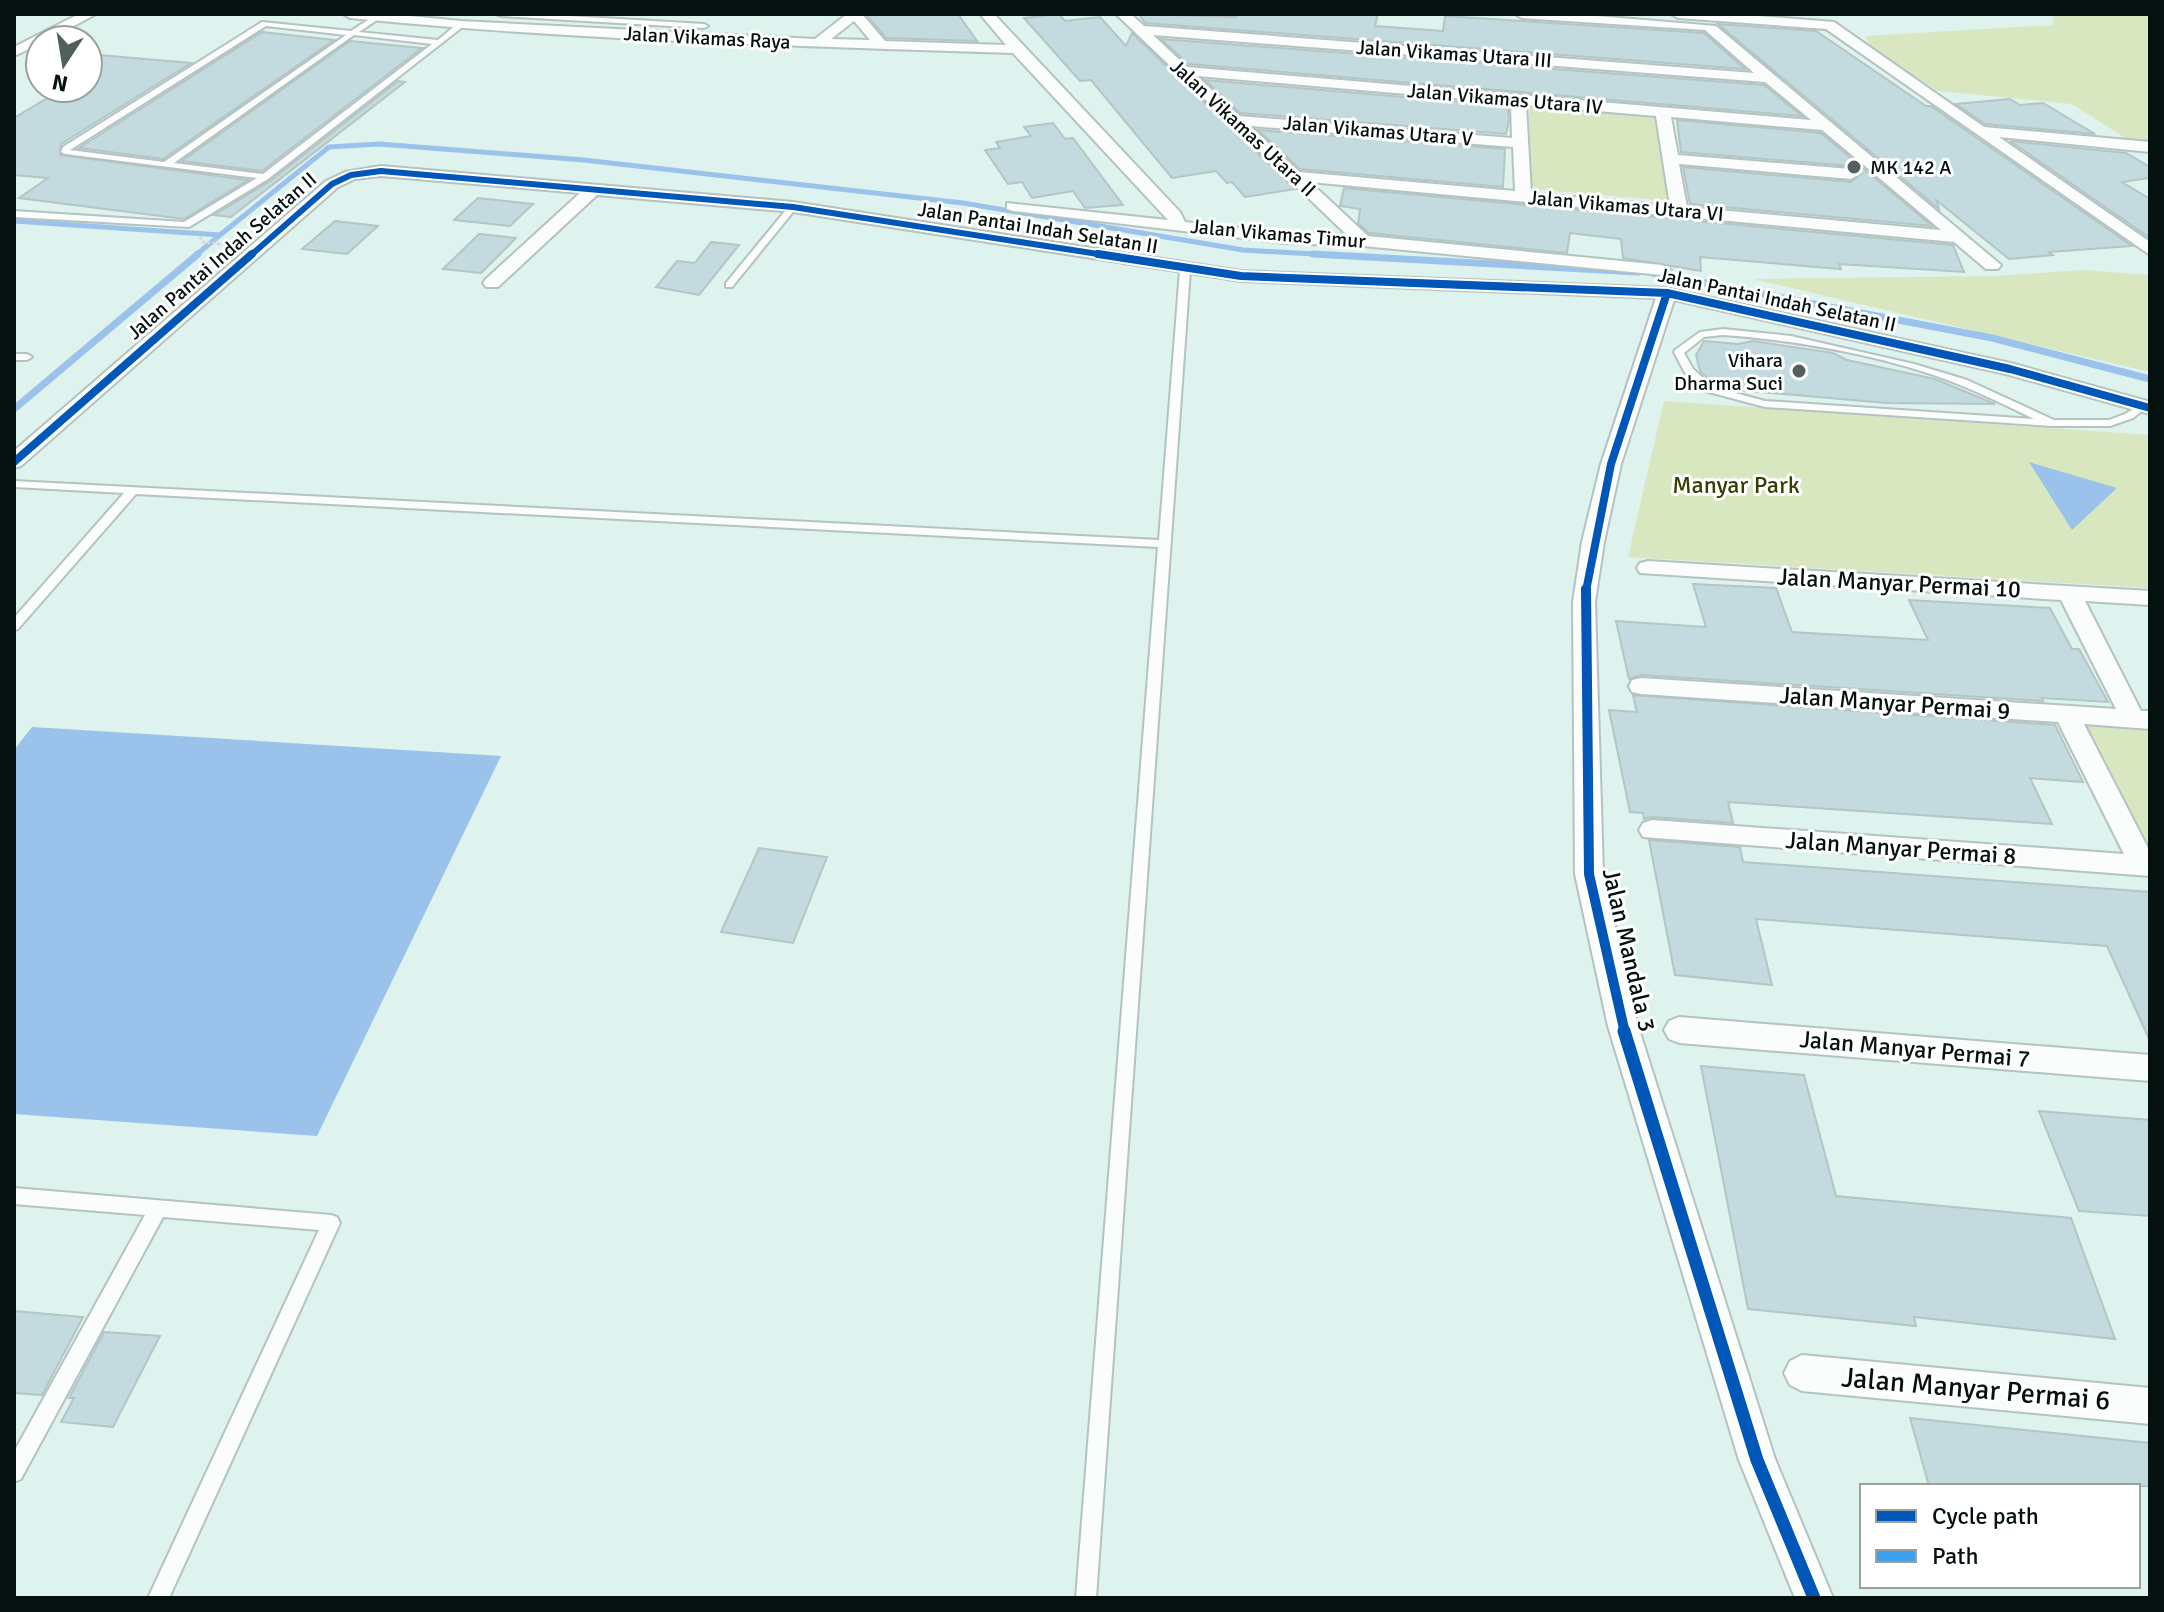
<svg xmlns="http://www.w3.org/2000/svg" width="2164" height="1612" font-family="Signika,sans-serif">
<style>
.green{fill:#d8e7bf}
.water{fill:#9ac2ea}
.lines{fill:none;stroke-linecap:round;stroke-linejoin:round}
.stream-far1{stroke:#9ac2ea;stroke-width:5}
.stream{stroke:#9ac2ea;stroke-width:7}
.building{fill:#c3dbde;stroke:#b5c4c4;stroke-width:2}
.service-casing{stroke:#b4c3c1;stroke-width:4}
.minor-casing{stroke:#b4c3c1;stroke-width:4}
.path{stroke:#d2d8d7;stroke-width:3;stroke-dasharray:3 2;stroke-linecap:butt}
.service{fill:#fafdfc;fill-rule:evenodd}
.minor{fill:#fafdfc;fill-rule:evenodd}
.cycleway-far3-casing{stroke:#fff;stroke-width:9}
.cycleway-far2-casing{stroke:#fff;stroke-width:12}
.cycleway-far1-casing{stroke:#fff;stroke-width:15}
.cycleway-casing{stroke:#fff;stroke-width:18}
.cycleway-far3{stroke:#0057b8;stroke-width:6}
.cycleway-far2{stroke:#0057b8;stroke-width:8}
.cycleway-far1{stroke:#0057b8;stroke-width:10}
.cycleway{stroke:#0057b8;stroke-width:13}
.poi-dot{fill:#51605d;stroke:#fff;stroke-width:3}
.labels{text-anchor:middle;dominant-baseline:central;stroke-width:6;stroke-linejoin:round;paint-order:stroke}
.far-street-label{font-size:20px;fill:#05110f;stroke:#fff}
.far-poi-label{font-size:20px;fill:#05110f;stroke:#fff;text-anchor:start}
.park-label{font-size:24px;fill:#383d00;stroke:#fff}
.street-label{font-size:24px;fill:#05110f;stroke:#fff}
.near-street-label{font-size:28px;fill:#05110f;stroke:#fff}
</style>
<rect width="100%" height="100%" fill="#def2ee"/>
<path class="green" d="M2054,14h96v133l-12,-1 -66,-42 -134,-13 -67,-43 -5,-12 187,-11z
M1529,102l127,10 14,89 -139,-12z
M2084,270l66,5v97l-397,-93 241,-3z
M1664,401l486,34v153l-522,-31z
M2077,721l73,5v136z"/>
<path class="water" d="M2029,462l88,26 -45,42z
M32,727l469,29 -184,380 -303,-22v-364z"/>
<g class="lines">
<path class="stream-far1" d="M14,221l206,14 109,-88 50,-3 205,16 379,43 280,47 106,6
M195,256l25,-21"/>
<path class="stream" d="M1313,254l325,18
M1653,273l339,65 158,41
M14,409l184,-155"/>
</g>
<path class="building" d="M866,14h92l19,27 -91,-3z
M1059,14l6,7 35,-4 26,29 6,-13 163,156 -50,8 -13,-15 -5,1 -11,-12 -44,7 -81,-98 -11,1 -56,-63z
M1139,14l97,3 1,-3h141l-3,12 68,5 2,-15 259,17 41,36 -600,-46z
M1718,24l98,7 110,75h5l201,140 -83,6 4,3 -44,4 -73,-59 3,9z
M262,32l72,8 -171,119 -84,-11z
M1161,39l603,46 38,31 -614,-52z
M350,41l72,7 -160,123 -80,-10z
M88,54l103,9 -130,81 -1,11 188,25 -64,39 -165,-21 29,-20 -34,-3v-57l50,-30h24z
M1205,80l303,26 1,15 -3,13 -266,-21z
M398,81l7,1 -174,135 -17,-2 56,-34z
M2010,99l10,6 23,-2 52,31 -110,-10 -29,-20z
M1677,120l144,13 111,93 -242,-22 -7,-37 168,15 11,-9 -11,-7 -170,-14z
M1053,123l12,16 8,-1 50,67 -38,3 -12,-17 -41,7 -10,-16 -14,2 -23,-34 15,-2 -4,-6 35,-6 -7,-9z
M1258,130l247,19 -2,38 -203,-18z
M2010,141l116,12 24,14v11l-28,4 28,17v39z
M1344,188l609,57 11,27 -125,-8 2,5 -141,-12 1,14 -78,-13 -2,-19 -51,-6 -3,20 -198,-20 -11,-10 2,-14 -20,-3z
M478,198l55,6 -23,22 -56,-6z
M335,221l43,5 -31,28 -45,-5z
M479,234l37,4 -35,35 -38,-4z
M711,242l28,3 -40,50 -43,-8 21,-26 18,2z
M1704,341l34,3 15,-3 80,12 14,7 88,19 60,25 -109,-1 -149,-13 -23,-6 -14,-13 -4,-16z
M1693,584l83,4 16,44 136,8 -19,-40 141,8 22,41h7l29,53 -66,-4 1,3 -402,-26 -12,4 -13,-58 90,6z
M1633,695l422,30 28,57 -53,-4 22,46 -324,-22 5,21 -81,-6 -8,2 -1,-6 -13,-1 -21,-102 28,2z
M1649,840l91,7 3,15 407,30v149l-43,-95 -351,-27 16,66 -97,-10z
M759,848l68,9 -34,86 -72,-11z
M1701,1066l103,9 32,121 235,22 44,121 -201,-22 2,9 -168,-17z
M2039,1111l111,9v96l-71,-5z
M14,1311l69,6 -41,78 -28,-2z
M104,1332l56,4 -47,91 -52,-5 13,-24h-5z
M1910,1418l240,25v43h-221z"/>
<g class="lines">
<defs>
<path id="service" d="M496,14h40l168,10 4,2 -4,2 -204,-12z
M374,16l3,4 -18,12 79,8 20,-17 7,2 -197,154 -79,48 -175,-10v-6l170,11 73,-44 -192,-24 -4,-2 2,-5 199,-125 89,9zM266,26l80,9 -182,127 -94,-12zM354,35l78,9 -169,130 -89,-11z
M790,205l7,2 -65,80h-6v-4z
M1185,267l5,3 -94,1328h-20l82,-1051 -1022,-53 -118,135 -4,1v-12l110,-125 -110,-6v-6l1145,59 21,-270z
M1723,329l68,7 123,28 53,16 87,40h55l16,-6 18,-11 5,3 -15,12 -23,8h-58l-287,-19 -60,-16 -20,-18 -11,-21 1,-2 25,-18zM1723,335c73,5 169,22 237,50 25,10 49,22 74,34l-269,-18 -52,-14 -20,-18 -9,-16 20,-16z
M14,354h13l5,3 -5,3h-13z
M14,1188l317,27 6,2 3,6 -171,375h-21l171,-368 -156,-13 -142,262 -7,3v-30l131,-237 -131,-11z"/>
<path id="minor" d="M79,14h17l-48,26h-8v4l-26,12v-9z
M343,14h47l71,7 354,18 32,-25h15l23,27 121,4 -26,-31h14l186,198 5,10 99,11 63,2 -231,-221h15l13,12 610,47 -49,-43 -183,-12 -7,-4h58l143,12 285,239 -3,4h-12l-32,-27 -644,-60 58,54 294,29 9,5 -9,5 -299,-29 -79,-3 -271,-32 -6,-2v-6l161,17 -155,-167c-221,-7 -443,-13 -663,-35zM854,21l16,19 -39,-1zM1153,35l612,47 46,38 -624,-53zM1197,76l314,27 1,35 -273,-22zM1526,105l130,11 14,90 -139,-13zM1671,117l151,13 119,100 -254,-23 -8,-43 172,15 8,-5 -8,-5 -173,-14zM1250,126l263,21 2,44 -216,-19z
M1671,14h62l101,8 150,105 166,15v10l-151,-15 151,105v13l-324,-226 -148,-11z
M381,166l412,36 448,69 426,17 343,75 140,39v12l-144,-40 -332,-74 -53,164 -17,78 -9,60 8,272 35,152 137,433 58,139h-38l-56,-138 -131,-434 -33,-152 -2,-272 9,-60 19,-78 55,-166 -415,-17 -448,-69 -196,-17 -99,92h-12l-3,-4 3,-4 94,-86 -199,-17 -26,3 -17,8 -317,279 -7,2v-17l312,-270 19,-9z
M1648,561l502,30v14l-65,-4 56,110h9v18l-66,-5 66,128v24l-507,-39 -4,-7 4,-7 9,-3 472,34 -66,-132 -417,-28 -9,-2 -3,-6 3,-6 9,-2 475,31 -55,-109 -421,-27 -3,-5 3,-5z
M1679,1017l471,38v26l-471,-38 -10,-4 -5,-9 5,-9z
M1802,1355l348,33v36l-348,-33 -12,-6 -6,-12 6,-12z"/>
</defs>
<use href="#service" class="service-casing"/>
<use href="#minor" class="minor-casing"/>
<path class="path" d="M200,237l3,5 28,3"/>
<use href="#service" class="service"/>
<use href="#minor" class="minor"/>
<defs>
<path id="cycleway-far3" d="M250,256l82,-72 19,-9 30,-4 412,36 318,49"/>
<path id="cycleway-far2" d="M1098,254l143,22 426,17 343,76 140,39
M14,462l238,-208
M1586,591l25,-127 56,-171"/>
<path id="cycleway-far1" d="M1586,589l3,285 36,159"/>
<path id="cycleway" d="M1624,1031l133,429 57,138"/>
</defs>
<use href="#cycleway-far3" class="cycleway-far3-casing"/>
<use href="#cycleway-far2" class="cycleway-far2-casing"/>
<use href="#cycleway-far1" class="cycleway-far1-casing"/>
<use href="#cycleway" class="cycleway-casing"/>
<use href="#cycleway-far3" class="cycleway-far3"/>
<use href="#cycleway-far2" class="cycleway-far2"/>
<use href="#cycleway-far1" class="cycleway-far1"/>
<use href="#cycleway" class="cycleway"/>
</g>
<g class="poi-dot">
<circle cx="1854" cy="167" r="8"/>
<circle cx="1799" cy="371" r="8"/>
</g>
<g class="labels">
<g class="far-street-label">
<text transform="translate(707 38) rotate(3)">Jalan Vikamas Raya</text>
<text transform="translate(1454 54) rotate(4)">Jalan Vikamas Utara III</text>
<text transform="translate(1505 99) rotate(5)">Jalan Vikamas Utara IV</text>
<text transform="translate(1243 128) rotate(43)">Jalan Vikamas Utara II</text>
<text transform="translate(1378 131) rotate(5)">Jalan Vikamas Utara V</text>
<text transform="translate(1626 206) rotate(5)">Jalan Vikamas Utara VI</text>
<text transform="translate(1038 228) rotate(9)">Jalan Pantai Indah Selatan II</text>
<text transform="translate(1278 234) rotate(5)">Jalan Vikamas Timur</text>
<text transform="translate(222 256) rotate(-41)">Jalan Pantai Indah Selatan II</text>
<text transform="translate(1777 300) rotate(12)">Jalan Pantai Indah Selatan II</text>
</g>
<g class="far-poi-label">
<text x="1870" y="167">MK 142 A</text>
<text x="1783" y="360" text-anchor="end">Vihara<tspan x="1783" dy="23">Dharma Suci</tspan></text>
</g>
<g class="park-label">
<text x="1736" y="485">Manyar Park</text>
</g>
<g class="street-label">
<text transform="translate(1899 583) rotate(3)">Jalan Manyar Permai 10</text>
<text transform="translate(1895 703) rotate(4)">Jalan Manyar Permai 9</text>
<text transform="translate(1901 848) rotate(4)">Jalan Manyar Permai 8</text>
<text transform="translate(1629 950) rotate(77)">Jalan Mandala 3</text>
<text transform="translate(1915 1049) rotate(5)">Jalan Manyar Permai 7</text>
</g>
<g class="near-street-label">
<text transform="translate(1976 1389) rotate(5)">Jalan Manyar Permai 6</text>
</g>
</g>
<rect width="2164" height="1612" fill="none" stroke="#05110f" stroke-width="32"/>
<rect x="1860" y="1484" width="280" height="104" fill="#ffffff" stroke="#9ba09f" stroke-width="2"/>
<rect x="1876" y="1510" width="40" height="12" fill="#0057b8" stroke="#9ba09f" stroke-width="2"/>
<text x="1932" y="1524" font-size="24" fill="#05110f">Cycle path</text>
<rect x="1876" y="1550" width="40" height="12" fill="#3ca1ea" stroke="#9ba09f" stroke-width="2"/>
<text x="1932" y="1564" font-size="24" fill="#05110f">Path</text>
<g transform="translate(64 64) rotate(192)"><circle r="38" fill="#ffffff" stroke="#9ba09f" stroke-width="2"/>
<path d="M0-6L14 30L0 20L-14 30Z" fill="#51605d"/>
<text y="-12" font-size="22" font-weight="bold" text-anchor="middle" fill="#05110f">N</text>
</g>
</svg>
